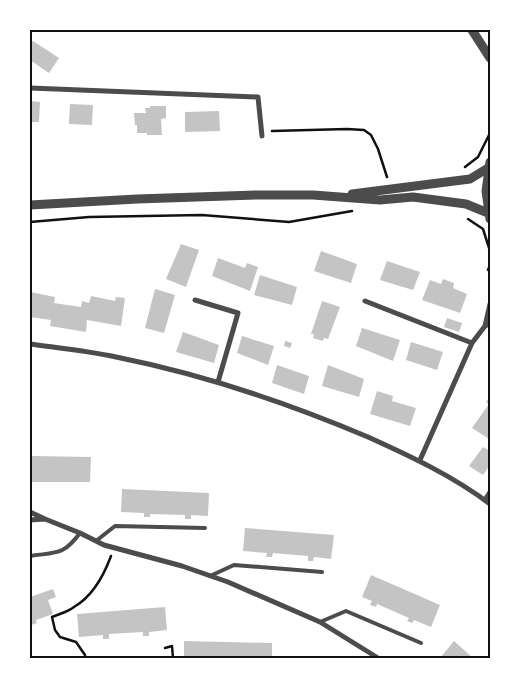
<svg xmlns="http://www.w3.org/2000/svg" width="520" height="688" font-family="'Public Sans',sans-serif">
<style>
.building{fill:#c4c4c4}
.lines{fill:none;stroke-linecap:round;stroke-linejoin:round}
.path{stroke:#111;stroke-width:2.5}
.service{stroke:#4c4c4c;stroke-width:4}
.minor{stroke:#4c4c4c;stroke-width:5}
.tertiary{stroke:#4c4c4c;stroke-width:9}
.neatline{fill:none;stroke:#111;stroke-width:2}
</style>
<rect width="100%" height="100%" fill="#fff"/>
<path class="building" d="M33,41l26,17 -10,15 -19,-13v-17z
M30,101l10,1 -1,20h-9z
M70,104l23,1 -1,20 -23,-1z
M150,106h16v12l-5,1 1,16h-15v-2h-10v-8h-2l-1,-12h12l-1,-5h5z
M219,111l1,20 -35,1v-20z
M181,244l18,6 -13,37 -20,-8z
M321,251l36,13 -6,19 -37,-12z
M218,258l27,10 2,-5 11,4 -8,24 -38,-15z
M387,261l33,11 -7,18 -33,-10z
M260,275l37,12 -5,18 -38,-10z
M443,279l11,4 -1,5 14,6 -7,19 -38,-13 8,-20 11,4z
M155,289l20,6 -11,38 -19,-5z
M30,292l25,5 -1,6 27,4 1,-6 7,2 2,-7 24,5 1,-4 9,1 -4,28 -34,-6 -1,12 -36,-6 1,-6 -21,-3z
M322,301l18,6 -12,32 -4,-1 -1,3 -10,-3 1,-4h-3z
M447,318l15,5 -3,9 -15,-5z
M362,328l38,12 -7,21 -37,-15z
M183,332l36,13 -5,18 -38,-11z
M242,336l32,10 -6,19 -31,-12z
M285,341l7,2 -2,5 -6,-2z
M411,342l32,10 -6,18 -31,-10z
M277,365l32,11 -5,18 -32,-11z
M328,365l36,14 -5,18 -37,-11z
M377,391l16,5 -1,5 24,7 -6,18 -40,-12z
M490,396v41l-1,2 -17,-11 17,-24 -3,-2z
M483,447l7,4v14l-7,10 -14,-9z
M32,456l59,1 -1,25h-58z
M122,489l87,4 -1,23 -17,-1v4h-6v-4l-35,-1v3h-6v-4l-23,-1z
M245,528l89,7 -3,24 -17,-2 -1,4h-5v-5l-35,-3 -1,4h-6l1,-4 -24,-2z
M371,575l69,30 -9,22 -17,-7 -2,3 -5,-2 2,-3 -32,-14 -1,3 -6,-2 2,-4 -10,-4z
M53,589l3,8 -8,3 5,14 -17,6 1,3 -6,2 -1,-3v-25z
M165,607l2,23 -18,2v4h-6v-4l-34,2v5h-6v-4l-24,2 -2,-23z
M184,641l88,2v15h-88z
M454,641l19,17h-33z"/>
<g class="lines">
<path class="path" d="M272,131l75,-2 17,1 7,5 7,14 9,28
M465,167l13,-10 12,-24
M468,219l15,10 7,22
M30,222l59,-5 113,-2 87,7 63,-11
M490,265l-2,5 2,1
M165,648l7,-2 1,12
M85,655l-9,-13 -16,-5 -5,-7 -3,-13c7,-3 16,-5 22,-10 19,-11 30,-32 37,-51"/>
<path class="service" d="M96,541l19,-15 90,2
M30,556c26,-4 33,0 50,-23
M210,576l24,-11 88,7
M320,622l26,-11 75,32"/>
<path class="minor" d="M30,88l228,9 4,39
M195,300l43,13 -20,69
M365,301l107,42
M490,304l-5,22 5,-3
M30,344c29,4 58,7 86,13 85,17 172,46 252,80 42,19 85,39 122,67
M420,460l52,-117 13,-17
M485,500l5,-8
M30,512l15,7 -15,1
M45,519l35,14 24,12 78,21 46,16 92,40 58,36"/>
<path class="tertiary" d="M472,30l18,28
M490,162l-4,29 4,28
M352,194l118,-15 18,-11
M30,205l107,-6 119,-4h57l67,5 33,-3 53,7 22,9"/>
</g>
<rect width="520" height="688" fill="none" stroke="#ffffff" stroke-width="62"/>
<rect x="31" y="31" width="458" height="626" class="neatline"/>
</svg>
